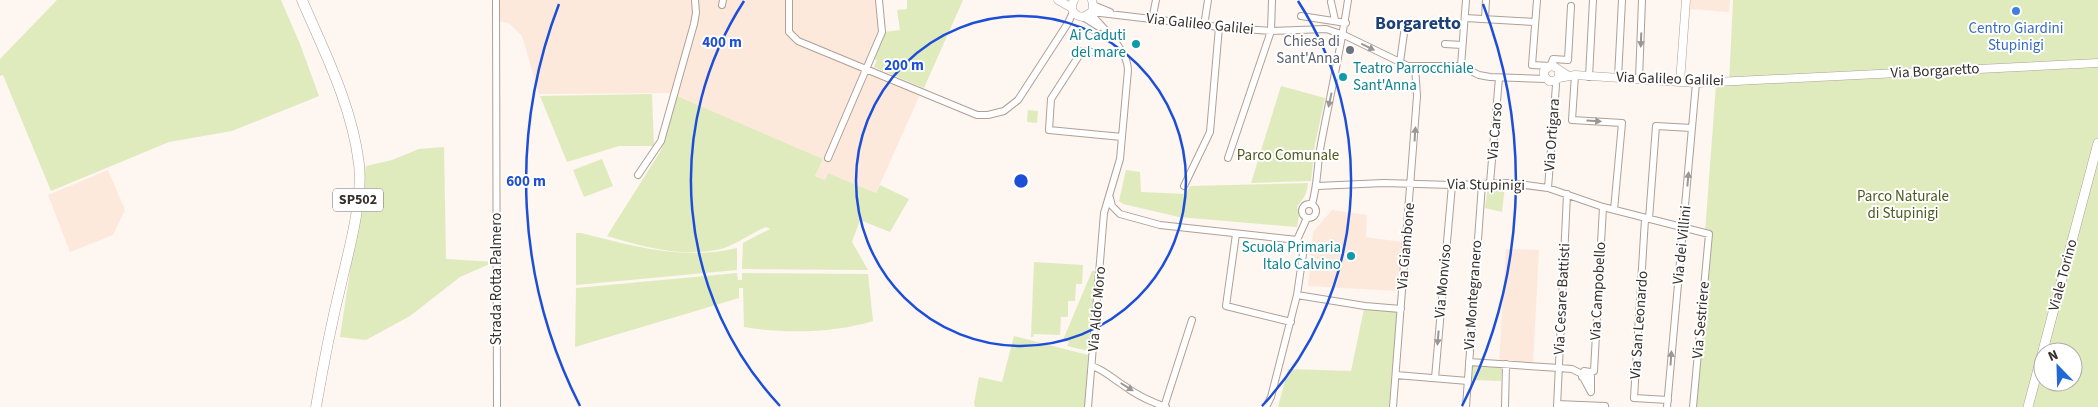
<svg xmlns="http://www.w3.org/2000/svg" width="2098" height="407" font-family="'Source Sans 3',sans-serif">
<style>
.built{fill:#fde9db}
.green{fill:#dfebbd;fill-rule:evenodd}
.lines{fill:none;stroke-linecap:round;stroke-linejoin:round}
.minor-casing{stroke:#b19f94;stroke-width:8}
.tertiary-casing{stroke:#b19f94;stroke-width:9}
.secondary-casing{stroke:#b19f94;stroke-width:10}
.primary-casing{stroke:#b19f94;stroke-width:11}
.minor{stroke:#fff;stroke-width:6}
.tertiary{stroke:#fff;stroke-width:8}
.secondary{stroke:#fff;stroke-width:9}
.primary{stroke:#fff;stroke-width:10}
.oneway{fill:#9a9795}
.ring{fill:none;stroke:#1d4ed8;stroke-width:2.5}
.shop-dot{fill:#3f7fe0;stroke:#fff;stroke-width:2}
.culture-dot{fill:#0f9aa8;stroke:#fff;stroke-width:2}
.worship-dot{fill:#6b7280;stroke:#fff;stroke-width:2}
.labels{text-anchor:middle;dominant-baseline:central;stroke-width:4;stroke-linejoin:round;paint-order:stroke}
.shield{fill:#fff;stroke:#726d6b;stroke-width:1}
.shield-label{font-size:14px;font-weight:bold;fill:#362f2b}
.street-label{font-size:15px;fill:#362f2b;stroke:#fff}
.shop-label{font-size:15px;fill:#366cbe;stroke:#fff}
.culture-label{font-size:15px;fill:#0d838f;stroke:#fff;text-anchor:end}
.worship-label{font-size:15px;fill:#5b616d;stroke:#fff;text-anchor:end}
.park-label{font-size:15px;fill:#4e5a1c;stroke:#fff}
.quarter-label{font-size:18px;font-weight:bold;fill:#1d4075;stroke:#fff}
.centre{fill:#1d4ed8;stroke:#fff;stroke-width:2.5}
.ring-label{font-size:15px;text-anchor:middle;font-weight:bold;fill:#1d4ed8;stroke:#fff;stroke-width:4;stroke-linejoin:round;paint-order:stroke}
</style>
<rect width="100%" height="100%" fill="#fdf6f1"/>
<path class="built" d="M500,0h192l1,14 -20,79 -134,1 -17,-58 -12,-12 -10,-3z
M697,0h179l3,29 -14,35 58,24 -47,105 -48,-20 -3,7 -10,-4 8,-17 -146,-63 22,-82z
M1691,0h39l-1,12 -39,-3z
M108,170l17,40 -12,25 -43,17 -22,-57z
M1332,210l35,5 -1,22 36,5 -5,49 -89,-5 5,-54z
M1506,249l33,1 -6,113 -34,-2z"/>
<path class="green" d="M57,0h224l19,44 19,52 -87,35 -63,11 -118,49 -48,-116 -3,1v-17z
M907,0h56l-39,88 -50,-21 3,-7 -3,-1 10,-27 16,-2 -3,-20 10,-1z
M1733,0h365v407h-406l24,-322 13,-1zM2043,352h30v30h-30z
M1281,86l44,12 -10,46 -4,37 -60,2z
M652,94l2,52h-35l-52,16 -27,-66z
M677,96l146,63 -8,17 10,4 3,-7 48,20 4,-8 29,14 -19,33 -30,-12 -8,22 16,28 -126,-1 1,-26 27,-14 -4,-2c-15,6 -30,18 -45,22 -37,9 -78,-2 -114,-13l53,-84 5,-11z
M1028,110l10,1 -1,12 -10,-1z
M444,147l2,112 48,3 -34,15 -50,39 -44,24 -26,-3 26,-171 26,-6 27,-11z
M602,159l11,27 -29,11 -11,-27z
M1126,170l14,2 1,20 44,2 5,-8 118,-3c-1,10 -4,16 -11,23l2,10 -2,11 -118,-10 -56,-13 -4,-3z
M1488,186h17l-3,26 -17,-4z
M576,233h5c51,13 104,28 156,15v22l-161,15z
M1034,262l49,3 -1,19h-6l-1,17h-7v16h-7l-1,18 -26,-1 -1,3h-2z
M1092,271h4l-8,80 -21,-5 2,-4 -6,-2z
M737,273l1,7h4v-7l126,1 5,47c-38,12 -90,13 -129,6l-1,-39h-4v10l-164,49 1,-59z
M1364,309l33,3 -8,95h-111l10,-38 63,2z
M1014,336l74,19 -3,52h-110l-1,-4 5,-26 23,5z
M1472,365l30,2 -1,14 -29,-1z"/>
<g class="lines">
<defs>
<path id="minor" d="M496,0l1,407
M789,0v32l9,9 179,74h11l16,-4 14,-11 50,-77 5,-11
M1537,0l-5,65 18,1 2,-4 3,5
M1331,2l4,18
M722,5l1,-5
M1093,5l17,7
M1092,12l127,15 52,4 55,-2 18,6 64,31h53l18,9 11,2 56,2
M1301,16l45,7
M1083,17l16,10
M1465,18l70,4
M1485,19l1,-19
M1152,20l4,-20
M1204,26l4,-26
M1445,44l17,1
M1102,53l-20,-2 -31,48 -2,31 73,7
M1400,62l5,-36
M1552,62l1,-3 15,1 3,-54
M1461,66l5,-66
M1575,75l-3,45 50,3 -8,87
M1589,77l4,-77
M1618,78l4,-78
M1639,79l3,-79
M828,158l54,-126 -3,-32
M1228,158l43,-127 1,-31
M638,175l23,-34 33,-117 2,-11 -1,-13
M1490,183l9,-105
M1184,186l26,-54 9,-105
M1317,186l67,-3 68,2 58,-2 38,5 55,19 106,27 -16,173
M1548,188l8,-103 -2,-4
M1110,198l2,8 8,8 40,11 137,15
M1302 211a7 7 0 1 1 14 0a7 7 0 1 1-14 0Z
M1312,204c6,-20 5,-40 9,-60 9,-48 20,-96 27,-144
M1645,219l-11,179 34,2
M1649,219l7,-93 36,2
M1236,234l-10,72 65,16
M1297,240l10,-22
M1297,295l68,11 36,3
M1469,362l90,6 13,1 10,5
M1092,366c12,4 20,12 31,19 12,9 28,17 43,22
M1590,372l-6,-1 -2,3v3l7,1 1,-6 4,-1 9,-164
M1396,375l72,6
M1435,378l17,-193
M1584,379l7,13v-16
M1557,404l48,2
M1088,407l16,-194 16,-54 8,-89c0,-19 -25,-42 -37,-56
M1164,407l28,-87
M1266,407l5,-10 26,-102 6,-41 -6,-14
M1393,407l24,-311 -2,-30
M1466,407l16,-223
M1505,407l1,-43
M1557,407l10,-213
M1667,407l29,-324"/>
<path id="tertiary" d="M1058,0l14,8
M1074,0c-5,9 0,16 9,17l9,-5 1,-7 -1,-5
M1559,71v7l-5,3h-5l-5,-5v-5l6,-5 5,1 12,8
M1559,78l16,-3 121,8 402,-20
M1680,82l6,-82"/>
<path id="secondary" d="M2028,407l70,-264"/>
<path id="primary" d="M302,0c23,53 50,106 57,164 4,35 -10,86 -18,120 -10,41 -18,82 -25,123"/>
</defs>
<use href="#minor" class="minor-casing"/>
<use href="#tertiary" class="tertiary-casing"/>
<use href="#secondary" class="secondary-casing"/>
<use href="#primary" class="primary-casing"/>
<use href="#minor" class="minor"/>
<use href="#tertiary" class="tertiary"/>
<use href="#secondary" class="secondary"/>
<use href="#primary" class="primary"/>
</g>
<defs><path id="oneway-solid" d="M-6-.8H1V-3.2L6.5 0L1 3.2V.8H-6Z" transform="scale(1.25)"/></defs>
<g class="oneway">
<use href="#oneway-solid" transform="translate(1641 40) rotate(92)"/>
<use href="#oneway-solid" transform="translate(1368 47) rotate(26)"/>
<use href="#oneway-solid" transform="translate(1330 100) rotate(102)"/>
<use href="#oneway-solid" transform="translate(1594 121) rotate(4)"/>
<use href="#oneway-solid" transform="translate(1415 134) rotate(-86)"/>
<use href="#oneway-solid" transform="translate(1688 179) rotate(-85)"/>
<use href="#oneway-solid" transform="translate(1438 338) rotate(95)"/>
<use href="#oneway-solid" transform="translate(1671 358) rotate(-86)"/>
<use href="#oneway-solid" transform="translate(1127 387) rotate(32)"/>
</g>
<g class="ring">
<circle cx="1021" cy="181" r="165"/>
<path d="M780 406A330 330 0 0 1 744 1M1298 1A330 330 0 0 1 1262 406"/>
<path d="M580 406A495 495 0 0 1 559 4M1483 4A495 495 0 0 1 1462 406"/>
</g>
<circle class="shop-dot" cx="2016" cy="11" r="5"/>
<g class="culture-dot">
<circle cx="1136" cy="44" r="5"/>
<circle cx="1343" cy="77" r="5"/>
<circle cx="1351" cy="256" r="5"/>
</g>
<circle class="worship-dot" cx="1350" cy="50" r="5"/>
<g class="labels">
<rect class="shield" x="333" y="188.5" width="50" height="23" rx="4"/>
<g class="shield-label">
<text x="358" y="200">SP502</text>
</g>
<g class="street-label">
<text transform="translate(1200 24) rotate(6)">Via Galileo Galilei</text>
<text transform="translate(1935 71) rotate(-3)">Via Borgaretto</text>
<text transform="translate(1670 79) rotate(2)">Via Galileo Galilei</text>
<text transform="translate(1495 131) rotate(-85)">Via Carso</text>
<text transform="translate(1552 135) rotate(-86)">Via Ortigara</text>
<text transform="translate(1486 185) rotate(1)">Via Stupinigi</text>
<text transform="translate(1682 245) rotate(-84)">Via dei Villini</text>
<text transform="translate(1406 246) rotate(-85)">Via Giambone</text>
<text transform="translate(2063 275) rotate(-75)">Viale Torino</text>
<text transform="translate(496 279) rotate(-90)">Strada Rotta Palmero</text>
<text transform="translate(1443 281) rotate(-85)">Via Monviso</text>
<text transform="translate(1598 291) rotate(-87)">Via Campobello</text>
<text transform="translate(1473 295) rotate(-86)">Via Montegranero</text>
<text transform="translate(1562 299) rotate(-87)">Via Cesare Battisti</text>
<text transform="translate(1097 309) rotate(-85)">Via Aldo Moro</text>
<text transform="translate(1701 320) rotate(-85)">Via Sestriere</text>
<text transform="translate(1639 325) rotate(-86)">Via San Leonardo</text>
</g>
<g class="shop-label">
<text x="2016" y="28">Centro Giardini<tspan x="2016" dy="17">Stupinigi</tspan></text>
</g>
<g class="culture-label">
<text x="1126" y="35">Ai Caduti<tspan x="1126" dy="17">del mare</tspan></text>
<text x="1353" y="68" text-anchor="start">Teatro Parrocchiale<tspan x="1353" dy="17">Sant'Anna</tspan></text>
<text x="1341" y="247">Scuola Primaria<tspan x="1341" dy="17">Italo Calvino</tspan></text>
</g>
<g class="worship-label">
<text x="1340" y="41">Chiesa di<tspan x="1340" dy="17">Sant'Anna</tspan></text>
</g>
<g class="park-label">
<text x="1288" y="155">Parco Comunale</text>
<text x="1903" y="196">Parco Naturale<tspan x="1903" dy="17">di Stupinigi</tspan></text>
</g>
<g class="quarter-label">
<text x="1418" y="23">Borgaretto</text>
</g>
</g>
<circle cx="1021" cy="181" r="8" class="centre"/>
<g class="ring-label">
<text x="722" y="47">400 m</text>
<text x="904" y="70">200 m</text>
<text x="526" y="186">600 m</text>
</g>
<g transform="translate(2058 367) rotate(337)"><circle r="24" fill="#ffffff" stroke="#afacaa"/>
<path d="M0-4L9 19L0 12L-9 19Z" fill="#216ad5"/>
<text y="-8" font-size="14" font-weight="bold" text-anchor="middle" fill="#362f2b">N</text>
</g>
</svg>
